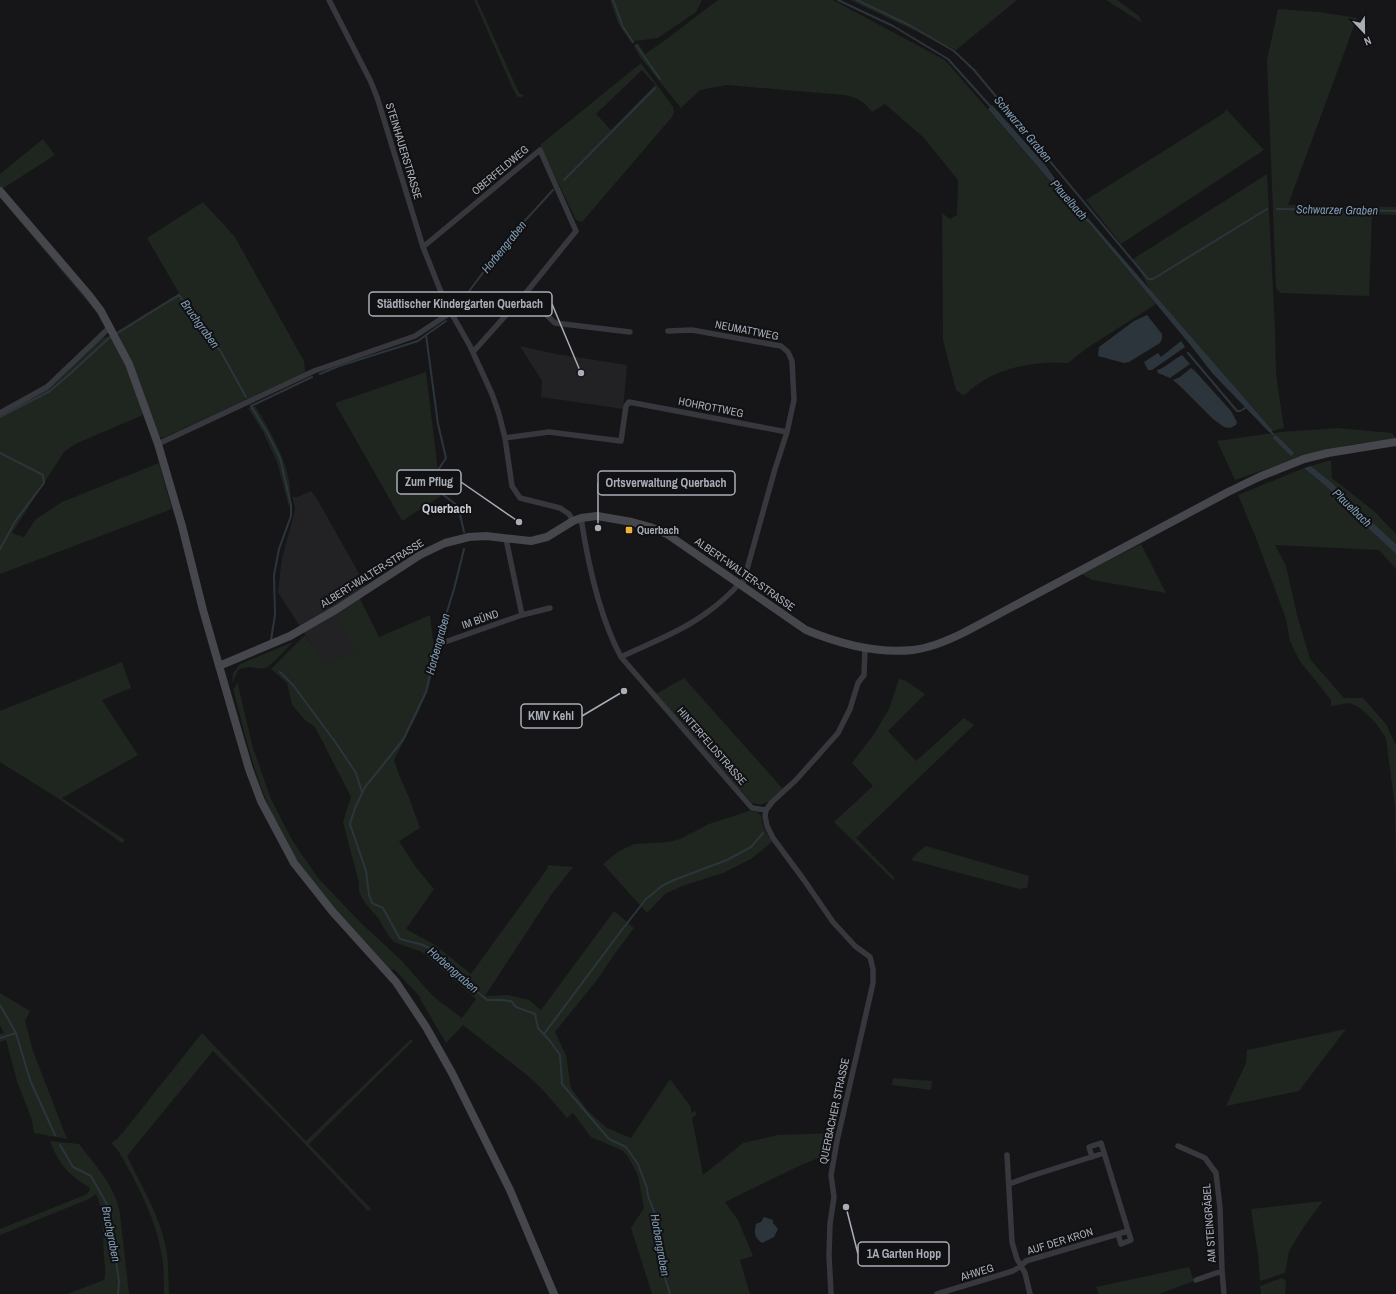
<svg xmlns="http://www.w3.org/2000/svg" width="1396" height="1294" font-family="'Archivo Narrow',sans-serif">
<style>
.built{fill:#222225}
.green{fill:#1e261f;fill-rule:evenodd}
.water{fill:#2c353c}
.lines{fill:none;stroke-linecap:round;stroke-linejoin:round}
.stream{stroke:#2c353c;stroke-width:2}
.street{stroke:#37383d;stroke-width:5.5}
.secondary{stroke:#45474d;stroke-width:8}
.poi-dot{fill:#f2b134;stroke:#111113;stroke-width:1.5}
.labels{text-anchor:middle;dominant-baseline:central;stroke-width:4;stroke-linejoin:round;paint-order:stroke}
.street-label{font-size:11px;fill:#a8adb8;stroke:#111113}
.poi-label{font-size:11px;font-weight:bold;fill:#a8adb8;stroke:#111113;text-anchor:start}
.water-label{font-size:12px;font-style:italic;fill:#7f9bb3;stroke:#111113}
.quarter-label{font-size:13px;font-weight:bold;fill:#c9ccd4;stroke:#111113}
.leader{fill:none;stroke:#a8adb8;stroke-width:1.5}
.callout-dot{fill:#a8adb8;stroke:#111113;stroke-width:1.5}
.callout{fill:#111113;stroke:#a8adb8;stroke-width:1.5}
.callout-label{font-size:12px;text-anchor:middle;font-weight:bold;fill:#a8adb8}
</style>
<rect width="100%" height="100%" fill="#161618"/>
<path class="built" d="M520,346l36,8 71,11 -4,44 -82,-12 1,-16z
M311,491l6,8 48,85 -5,15 -4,51 -30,17 -48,-75 4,-34 11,-40 2,-11 -3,-10h5z"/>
<path class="green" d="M474,0h3l42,93 5,2 -3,3 -1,-2 -2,2 -5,-9z
M610,0h92l-6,12 -38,26 -23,3 -3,3 -14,-21z
M718,0h115l112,60 137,158 7,5 67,81 -69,44 -19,15c-35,-3 -77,6 -103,32l-4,-1 -5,-4 -13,-50v-8l-1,-119 8,6 7,-4 1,-35 -34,-42 -39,-34 -13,8c-8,-11 -16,-15 -28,-17l-117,-10 -27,5 -19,18 -41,-51 -6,-11 4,-3 7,11 19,-13z
M850,0h167l-61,50z
M1106,0h11l22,16 3,7z
M1278,9l41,3 38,6 -69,187 108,2v8l-24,-1 -3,82 -89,-3 -4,-5 -9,-228z
M641,63l32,44 1,5 -2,5 -90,105 -6,-2 -36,-75zM642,70l13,15 -44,45 -15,-16z
M1226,109l38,41 -143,94 -35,-44 138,-87z
M43,139l12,16 -53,34 -2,-2v-13z
M1267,174l8,155 1,45 8,54 -11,3 -122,-140 -18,-32z
M0,193l51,61 54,67 1,9 -10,-18 -96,-114z
M203,202l32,35 69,124 1,11 -142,66 -4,-1 -31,-81 -11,-25 62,-38 -32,-55z
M107,336l6,3 16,34 14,42 -68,29 -11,8 -52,81 12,4 11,-17 27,-18 97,-39 13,46 -172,65v-159l44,-23 13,-11 43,-42z
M426,372l15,124 -39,25 -67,-118z
M255,406c16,26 42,70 34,101l-12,-45 -14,-30 -15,-24z
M1337,428l55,5 3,4 -2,2 -44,6 -35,8 -79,27 -18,-39 64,-9z
M1331,460l1,18 43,34 21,22v10l-36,-33 -28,-28 -21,-17z
M1304,468l24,20 28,29 40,37v15l-17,-19 -104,-5 11,21 11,49 13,44 34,39h19l23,26 10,21v134l-1,-72 -9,-69 -11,-16 -15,-14 -10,-5 -19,3v-6l-32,-40 -9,-19 -4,-22 -30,-81 -18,-43z
M1141,544l25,49 -74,-13 -10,-6z
M360,599l19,38 51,-22 3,25 4,15 -8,32 -11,26 -24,47 5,15 9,20 12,33 -21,13 16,25 19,23 -28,40 29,16 36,29 76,-105 1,-4 25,2 -22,28 -66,101 23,-1 21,5 12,10 73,-99 20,17 -20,27 -17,25 -42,52 11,23 5,33 17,23 19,17 24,10 39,-59 21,28v6l4,-2 2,3 -5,4 11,57 40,-32 35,-8 58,-2 -5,20 -30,12 -76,37 13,18 15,36 -13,4 10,34h-98l-21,-66 13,-20 -6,-32 -9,-18 -6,-7 -32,-14 -18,-24 -6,5 -25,-29 -14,-13 -65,-51 -17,18 -26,-44 1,-1 -27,-29 -4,2c-40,-45 -85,-89 -112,-144 -22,-44 -33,-91 -45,-139l3,-1 1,-6 16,67 18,51 21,41 26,38 42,44 41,38 31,35 11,9 19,14 14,-19 -54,-47 -28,-10 -8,-10 -7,-13 -14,-16 -6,-11v-9l-16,-61 8,-25 -36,-70 -10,-7 -13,-15 -5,-22 -16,-14 34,-34 21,31 29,-16 -19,-33z
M293,642c-5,5 -22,24 -28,26 -9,2 -14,-4 -27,2l-6,14 1,-11 7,-9z
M122,662l9,26 -29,12 36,55 -76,43 63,42 -3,3 -63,-44 -59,-37v-51z
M684,678l99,111c-11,9 -16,19 -31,14l-96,-109z
M899,679l7,2 19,13 -37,37 28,30 48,-43 10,7 -118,113 39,40 -2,2 -59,-58 39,-36 -21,-23 22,-29 15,-25z
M749,811l9,1 3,4 2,11 9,15 -21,17 -28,14 -41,13 -17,8 -18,19 -44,-49 16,-13 15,-7 35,-2 11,-3 29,-15z
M926,846l103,30 -2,12 -7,1 -109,-29 7,-8z
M0,993l30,18 -5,10 8,30 34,88 -33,-6 -2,-13 -15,-39 -11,-41 -6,2v-8l4,-1 -4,-8z
M1346,1029l-47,62 -73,15 20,-43 1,-13z
M202,1033l104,108 105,-102 2,2 -104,103 62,65 -3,2 -85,-90 -70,-70 -86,105c15,31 35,63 40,98 2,13 1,27 2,40h-5c0,-14 0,-29 -3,-43 -5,-29 -19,-57 -33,-83 -5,-9 -9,-18 -17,-25l6,-4 7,-8z
M893,1078l39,3 -1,9 -39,-5z
M50,1141l29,3c16,21 37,43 41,70l9,80h-62l37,-14c3,-9 0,-16 0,-25 -2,-21 1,-41 -8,-61l-7,5 -89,36v-6l85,-34 4,-3 1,-4c-21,-13 -31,-23 -40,-47z
M1323,1201l-18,24 -16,26 -4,22 -25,8 -2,-26 -7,-46z
M1189,1267l5,14 -35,13h-60l-3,-7z
M1282,1278l4,3 -1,13h-24l-1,-8z"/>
<path class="water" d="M992,105l54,61 14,20 213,245 -4,1 -56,-58 -21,-27 -103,-124 -7,-5 -94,-109z
M1147,315l15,19v5l-2,4 -31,19 -5,1 -26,-7 1,-9 35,-26z
M1181,341l4,6 -33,23h-4l-4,-8 14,-9 3,4z
M1182,355l8,9 -20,14 -12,-5 -1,-3c8,-2 17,-11 25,-15z
M1191,368l4,3 36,40 6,11 -1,3 -6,3 -6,-1 -11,-8 -33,-33 -7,-6 7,-3z
M1274,435l3,1 17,17 -3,3 -18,-18z
M1311,466l21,17 28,28 36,33v10l-40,-37 -28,-29 -24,-20z
M764,1217l9,3v3l5,6 -4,8 -12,6c-8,-5 -8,-11 -6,-19l5,-2z"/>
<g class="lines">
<path class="stream" d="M613,0l10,27 10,15
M838,0l55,26 55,33 43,48
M857,0l52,25 45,26 20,19 174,209h5l114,-70
M636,45l24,34
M564,180l91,-92
M1277,209l119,2
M458,306l51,-68 44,-48
M446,321l-20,14 12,89 8,34 -12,18 3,14 21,16 6,26
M116,334l63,-39 42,57 25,45
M1188,353l49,58h3l7,-4
M320,374l19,-8 79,-25 8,-6
M0,417l50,-26 22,-19 38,-35
M1269,430l4,4
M0,453l43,22 1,8 -28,37 -16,29
M464,549l-10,40 -17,55 -11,48 -23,48 -38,47 -10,21 -5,16 16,47 3,24 3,8 11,5 17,31 23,6 12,6 16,19 36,30h15l9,1 5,6 19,7 3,14 12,13 10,14 2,29 47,55 17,8 12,17 9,24 1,8 9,23 4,46 9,29
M271,640l4,-25 -1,-40 5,-26 12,-33v-11l-11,-47 -12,-24 -17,-28 61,-29
M280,672l13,13 43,58 20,30 6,19
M0,1005l16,28 14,47 25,55
M544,1034l77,-103 25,-32 16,-13 12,-6 53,-20 24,-13 12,-14
M0,1038l16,-5
M60,1145l13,22 18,9 18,32 10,74 -1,12"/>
<path class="street" d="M329,0l41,80 7,17 46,150 22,55 25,44 22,48 7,20 6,24 7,48 8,12 40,10 9,6 4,7
M423,247l117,-97 36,81 -51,63 -52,58
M525,294l30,29 75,9
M668,331l24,-1 89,16 7,6 4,9 2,39 -7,32
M0,413l47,-26 63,-60
M505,438l44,-6 72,9 5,-35 3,-4 158,30 -12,37 -33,118
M158,444l156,-73 101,-35 35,-23
M581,518c7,46 18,98 40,139l131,151 14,2
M522,615l28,-7
M445,642l77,-27 -16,-76
M621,657c29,-14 62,-26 88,-46 11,-8 21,-17 30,-27
M1178,1146l27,12 11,15 4,35 2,63
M1007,1155l5,87 5,17 4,7 5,-5 102,-30
M1092,1157l-3,-10 12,-4 30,97 -10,4 -3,-10
M1009,1184l22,-8 73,-23
M1196,1280l26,-9 2,23
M831,1294l-2,-39 1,-31 4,-27 -3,-22 6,-34 36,-158v-14l-3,-12 -15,-11 -22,-24 -29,-42 -31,-42 -6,-12 -2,-10 1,-6 6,-8 24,-22 42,-47 12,-24 8,-26 6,-8 1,-26
M937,1294l76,-23 8,-5 4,7 5,21"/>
<path class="secondary" d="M0,191l88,103 13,17 28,53 29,80 24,82 21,84 34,118 12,41 12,32 33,62 38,48 64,71 30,45 26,46 58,117 44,104
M219,666l71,-30 47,-27 83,-54 25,-12 24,-6 17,-1 45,5 16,-4 26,-16 8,-3 16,-2 35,6 18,5 17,7 139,96c34,14 70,24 107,20 18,-2 36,-10 52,-18l263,-140 31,-15 45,-18 24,-6 68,-11"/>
</g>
<rect class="poi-dot" x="625" y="526" width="8" height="8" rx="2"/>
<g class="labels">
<g class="street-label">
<text transform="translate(404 151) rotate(73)">STEINHAUERSTRASSE</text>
<text transform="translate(500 170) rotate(-40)">OBERFELDWEG</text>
<text transform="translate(747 330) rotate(11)">NEUMATTWEG</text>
<text transform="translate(711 407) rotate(11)">HOHROTTWEG</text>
<text transform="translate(372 573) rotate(-32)">ALBERT-WALTER-STRASSE</text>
<text transform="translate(745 574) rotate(35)">ALBERT-WALTER-STRASSE</text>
<text transform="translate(480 619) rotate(-19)">IM BÜND</text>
<text transform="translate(712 746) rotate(49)">HINTERFELDSTRASSE</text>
<text transform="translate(834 1111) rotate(-78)">QUERBACHER STRASSE</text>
<text transform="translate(1209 1223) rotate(-94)">AM STEINGRÄBEL</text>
<text transform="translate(1060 1241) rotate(-17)">AUF DER KRON</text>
<text transform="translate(977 1272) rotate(-17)">AHWEG</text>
</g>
<g class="poi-label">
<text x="637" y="530">Querbach</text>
</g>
<g class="water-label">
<text transform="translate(1023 129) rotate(50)">Schwarzer Graben</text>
<text transform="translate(1069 200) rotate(49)">Plauelbach</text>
<text transform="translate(1337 210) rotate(1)">Schwarzer Graben</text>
<text transform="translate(504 247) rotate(-51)">Horbengraben</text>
<text transform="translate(200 324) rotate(54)">Bruchgraben</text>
<text transform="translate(1352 508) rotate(44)">Plauelbach</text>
<text transform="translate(438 644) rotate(-75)">Horbengraben</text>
<text transform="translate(453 970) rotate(41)">Horbengraben</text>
<text transform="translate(111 1234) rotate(79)">Bruchgraben</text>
<text transform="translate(660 1245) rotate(80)">Horbengraben</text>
</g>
<g class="quarter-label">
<text x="447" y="508">Querbach</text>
</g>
</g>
<path class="leader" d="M581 373L552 304M519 522L461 482M598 528L598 483M624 691L582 716M846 1207L858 1254"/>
<g class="callout-dot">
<circle cx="581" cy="373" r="4"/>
<circle cx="519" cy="522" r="4"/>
<circle cx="598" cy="528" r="4"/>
<circle cx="624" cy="691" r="4"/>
<circle cx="846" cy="1207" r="4"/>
</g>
<g class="callout">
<rect x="369" y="292" width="183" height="24" rx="4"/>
<rect x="397" y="470" width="64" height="24" rx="4"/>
<rect x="598" y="471" width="137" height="24" rx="4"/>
<rect x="521" y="704" width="61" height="24" rx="4"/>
<rect x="858" y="1242" width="91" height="24" rx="4"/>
</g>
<g class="callout-label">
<text x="460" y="308">Städtischer Kindergarten Querbach</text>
<text x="429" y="486">Zum Pflug</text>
<text x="666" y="487">Ortsverwaltung Querbach</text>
<text x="551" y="720">KMV Kehl</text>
<text x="904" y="1258">1A Garten Hopp</text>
</g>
<g transform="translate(1364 32) rotate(158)" stroke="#111113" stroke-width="3" paint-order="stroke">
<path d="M0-3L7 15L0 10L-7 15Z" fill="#a8adb8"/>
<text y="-6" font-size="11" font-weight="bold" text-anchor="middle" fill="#a8adb8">N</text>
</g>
</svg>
